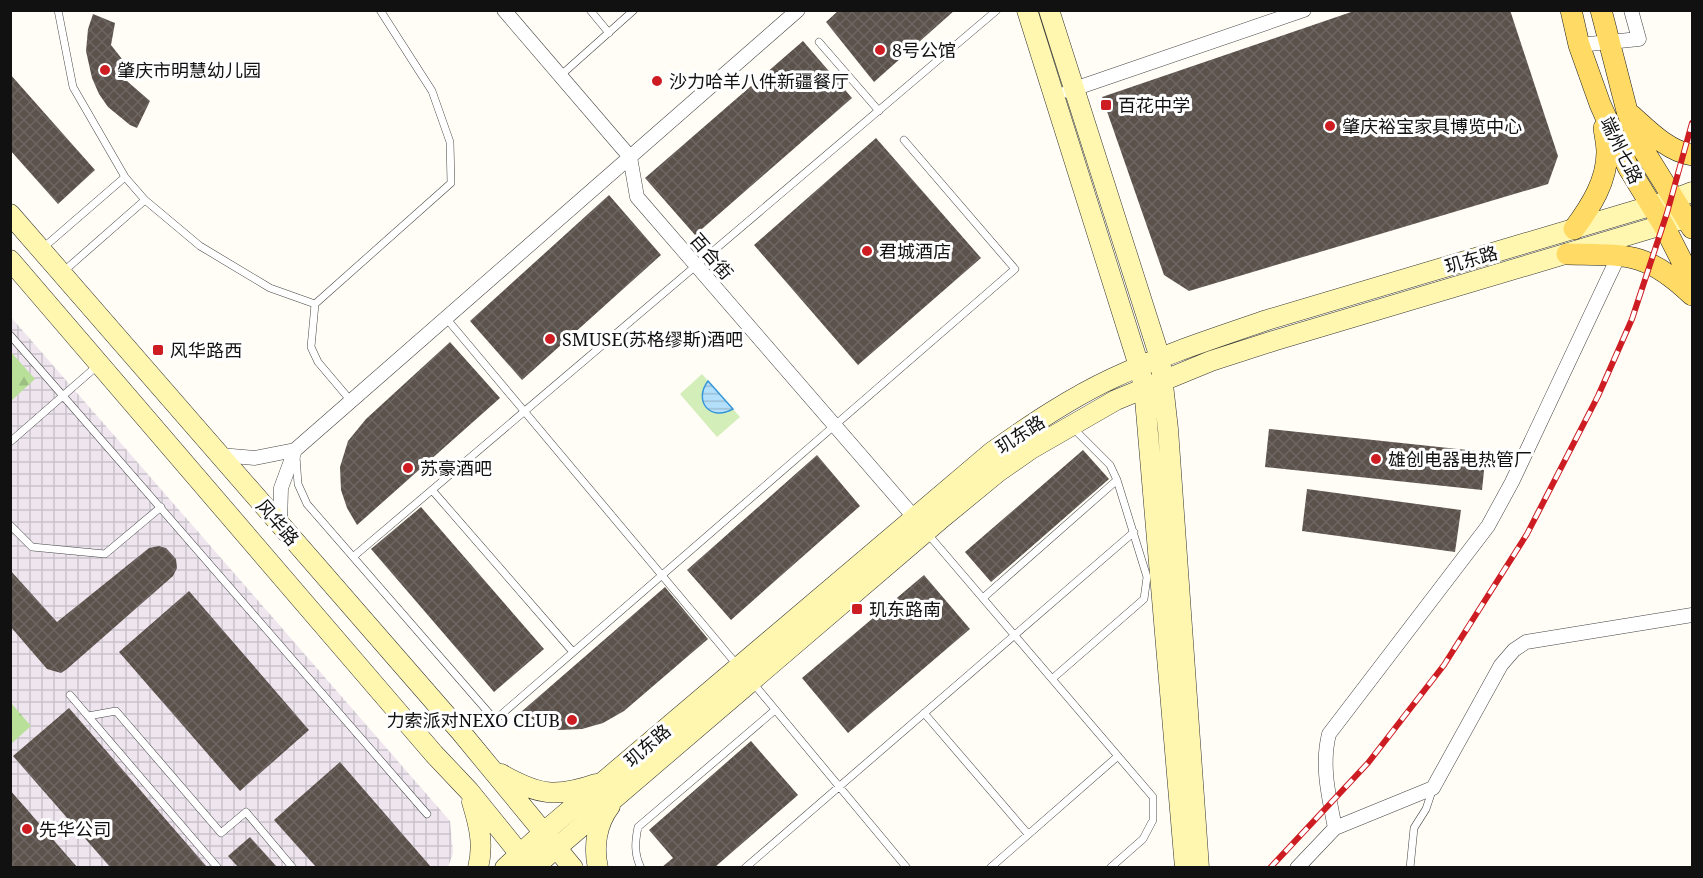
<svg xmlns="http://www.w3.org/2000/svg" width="1703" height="878" font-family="'Noto Serif','Noto Sans SC',serif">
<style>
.industrial{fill:url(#industrial-grid)}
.grass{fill:#d4eeba}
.forest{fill:url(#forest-firs)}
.water{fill:url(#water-rules);stroke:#3696d8;stroke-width:1.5}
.building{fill:url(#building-cross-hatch)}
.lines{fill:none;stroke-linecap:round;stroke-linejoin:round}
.lane-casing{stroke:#444;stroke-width:8}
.street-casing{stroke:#444;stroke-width:15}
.secondary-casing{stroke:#333;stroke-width:21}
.primary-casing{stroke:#222;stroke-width:22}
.lane{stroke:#fff;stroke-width:7}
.street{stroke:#fff;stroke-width:14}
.secondary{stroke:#fff7b0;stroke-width:20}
.primary{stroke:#ffdb65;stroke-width:21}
.rail-casing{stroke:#ce1c23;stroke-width:6}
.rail{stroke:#fff;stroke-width:4;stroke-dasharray:11;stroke-linecap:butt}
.poi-dot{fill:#ce1c23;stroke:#fff;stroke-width:2}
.labels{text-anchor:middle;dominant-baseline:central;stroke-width:6;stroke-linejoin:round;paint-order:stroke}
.poi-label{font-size:18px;fill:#111;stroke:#fff;text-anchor:start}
.street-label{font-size:18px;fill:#111;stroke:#fff}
</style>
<defs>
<pattern id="industrial-grid" width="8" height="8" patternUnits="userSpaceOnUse" patternTransform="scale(1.5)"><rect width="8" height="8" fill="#eee5ef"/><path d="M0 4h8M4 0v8" fill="none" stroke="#cbc3cc"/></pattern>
<pattern id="forest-firs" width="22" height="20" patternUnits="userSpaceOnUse" patternTransform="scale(1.5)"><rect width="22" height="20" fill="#b8e098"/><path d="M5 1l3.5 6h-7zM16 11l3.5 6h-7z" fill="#9dbf82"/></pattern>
<pattern id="water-rules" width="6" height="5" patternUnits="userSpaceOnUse" patternTransform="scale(1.5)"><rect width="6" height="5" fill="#b5e0fb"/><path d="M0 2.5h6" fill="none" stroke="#9bbfd6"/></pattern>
<pattern id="building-cross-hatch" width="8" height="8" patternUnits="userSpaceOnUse" patternTransform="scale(1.5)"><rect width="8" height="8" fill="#5b524c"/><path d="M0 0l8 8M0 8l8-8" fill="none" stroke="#6e6662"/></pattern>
</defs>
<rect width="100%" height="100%" fill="#fffdf5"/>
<path class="industrial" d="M10,316l440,505 3,32 -5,14h-437z"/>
<path class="grass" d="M702,374l6,7 -4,5 23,27 6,-4 7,8 -23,20 -37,-43z"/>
<path class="forest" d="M10,351l25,28 -24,22h-1z
M11,703l20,23 -20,18h-1z"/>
<path class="water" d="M708,381l25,28c-23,13 -40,-8 -25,-28z"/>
<path class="building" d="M839,10h116l-81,72 -48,-60z
M1357,10h153l48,146 -10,28 -359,107 -25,-16 -62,-178z
M93,14l22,9 -4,22 11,14 -2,16 30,26 -13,27 -7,-3 -22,-18 -9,-13 -7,-16 -6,-27 2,-22z
M803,41l49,57 -157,137 -50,-57z
M10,74l85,96 -37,34 -48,-54z
M876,138l105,120 -123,107 -104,-120z
M609,195l52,60 -139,125 -52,-59z
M450,342l50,56 -143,127 -10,-17 -6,-18 -1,-23 8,-26 18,-22z
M1269,429l217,23 -4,38 -217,-23z
M1083,450l26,29 -118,103 -26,-30z
M817,455l43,51 -129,114 -44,-50z
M1307,489l154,21 -6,42 -153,-21z
M421,507l123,142 -50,43 -123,-143z
M159,546l7,2 10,11 1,9 -4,8 -106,93 -6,4 -14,-4 -37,-43v-56l47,52 92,-74z
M924,575l46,54 -122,104 -46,-55z
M665,587l43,52 -84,72 -21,12 -21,6 -23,1 -22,-8 -16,-10z
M189,591l120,139 -69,61 -121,-139z
M69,708l138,159h-97l-97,-111z
M751,741l47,54 -83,72h-53l11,-9 -24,-28z
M340,762l91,105h-115l-42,-47z
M10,790l67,77h-67z
M250,837l27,30h-39l-10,-11z"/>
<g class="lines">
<defs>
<path id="lane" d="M58,10l15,77 52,90 20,23 55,46 70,42 45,16 136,-121 -1,-41 -18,-51 -52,-81
M590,10l19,23
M819,42l60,69
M560,76l74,-66
M43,248l82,-71
M64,271l81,-71
M315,304l-4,43 7,15 33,39
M446,318l292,348
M10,335l417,479
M10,442l87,-76
M296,456l2,28 9,20 188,216 520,-451 -111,-129
M432,490l141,162
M10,525l22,22 73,7 56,-47
M927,533l226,264v23l-10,19 -33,29
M353,557l644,-547
M983,598l134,-118
M1052,679l92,-80 3,-22 -30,-97 -7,-15 -38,-38
M753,683l154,185
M70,695l148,173
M924,713l104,121
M88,716l28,-5 105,122 25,-21 47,56
M641,868c-7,-14 -6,-26 -3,-41l137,-117
M745,868l389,-336
M990,868l128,-112
M1410,868l4,-40 12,-19 7,-21"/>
<path id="street" d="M504,10l126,147 7,40 283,327
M1579,45l60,-6 -8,-29
M1068,91l236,-81
M220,455l35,3 40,-8
M280,524l1,-36 14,-38 503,-440
M1335,828c-6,-31 -14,-62 -6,-94l159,-208 24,-44 107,-227
M1297,868l38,-40 98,-40 68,-123 13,-15 12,-8 166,-27"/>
<path id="secondary" d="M1027,10l112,356 5,21 41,481
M1049,10l111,348 8,71 31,439
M10,214l450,517 113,137
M10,260l424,494 35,37 59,73
M501,774c37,21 55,24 95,10
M472,802c7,23 12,42 6,66
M505,868l39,-36 448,-380c38,-27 78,-54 121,-74 49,-23 102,-40 154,-58l407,-121 18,-7
M533,868l409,-350 56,-46 33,-23 85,-49 95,-39 62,-20 406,-121
M598,868c-5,-22 -1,-45 12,-62"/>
<path id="primary" d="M1571,10l8,35 21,59 28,63 36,59 28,55
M1601,10l26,101 14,35 51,82
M1631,115c18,16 37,36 61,40
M1574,229c17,-23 33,-48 33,-77 0,-8 -2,-16 -3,-24
M1567,254c60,1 79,-3 125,41"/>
</defs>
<use href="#lane" class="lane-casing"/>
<use href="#street" class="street-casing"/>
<use href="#secondary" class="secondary-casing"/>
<use href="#primary" class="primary-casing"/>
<use href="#lane" class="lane"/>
<use href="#street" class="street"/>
<use href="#secondary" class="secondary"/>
<use href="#primary" class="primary"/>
<defs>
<path id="rail" d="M1270,868l98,-105 76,-98 83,-131 71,-138 34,-77 35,-106 25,-90"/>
</defs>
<use href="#rail" class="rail-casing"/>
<use href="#rail" class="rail"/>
</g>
<g class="poi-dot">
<circle cx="880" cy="50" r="6"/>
<circle cx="105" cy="70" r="6"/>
<circle cx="657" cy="81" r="6"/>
<rect x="1100" y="99" width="12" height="12" rx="3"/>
<circle cx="1330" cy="126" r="6"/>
<circle cx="867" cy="251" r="6"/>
<circle cx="550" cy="339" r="6"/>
<rect x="152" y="344" width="12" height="12" rx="3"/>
<circle cx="1376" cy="459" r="6"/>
<circle cx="408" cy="468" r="6"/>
<rect x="851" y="603" width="12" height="12" rx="3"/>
<circle cx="572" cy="720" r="6"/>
<circle cx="27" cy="829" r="6"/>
</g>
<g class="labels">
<g class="poi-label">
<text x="892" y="50">8号公馆</text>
<text x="117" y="70">肇庆市明慧幼儿园</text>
<text x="669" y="81">沙力哈羊八件新疆餐厅</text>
<text x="1118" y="105">百花中学</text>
<text x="1342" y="126">肇庆裕宝家具博览中心</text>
<text x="879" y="251">君城酒店</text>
<text x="562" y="339">SMUSE(苏格缪斯)酒吧</text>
<text x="170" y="350">风华路西</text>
<text x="1388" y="459">雄创电器电热管厂</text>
<text x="420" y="468">苏豪酒吧</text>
<text x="869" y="609">玑东路南</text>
<text x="560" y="720" text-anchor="end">力索派对NEXO CLUB</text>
<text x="39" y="829">先华公司</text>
</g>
<g class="street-label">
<text transform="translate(1622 150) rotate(64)">端州七路</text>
<text transform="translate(712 256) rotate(49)">百合街</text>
<text transform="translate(1471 259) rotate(-16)">玑东路</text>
<text transform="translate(1020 434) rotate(-33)">玑东路</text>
<text transform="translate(278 522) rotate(49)">风华路</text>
<text transform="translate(647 745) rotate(-41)">玑东路</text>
</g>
</g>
<rect width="1703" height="878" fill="none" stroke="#111111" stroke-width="24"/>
</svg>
